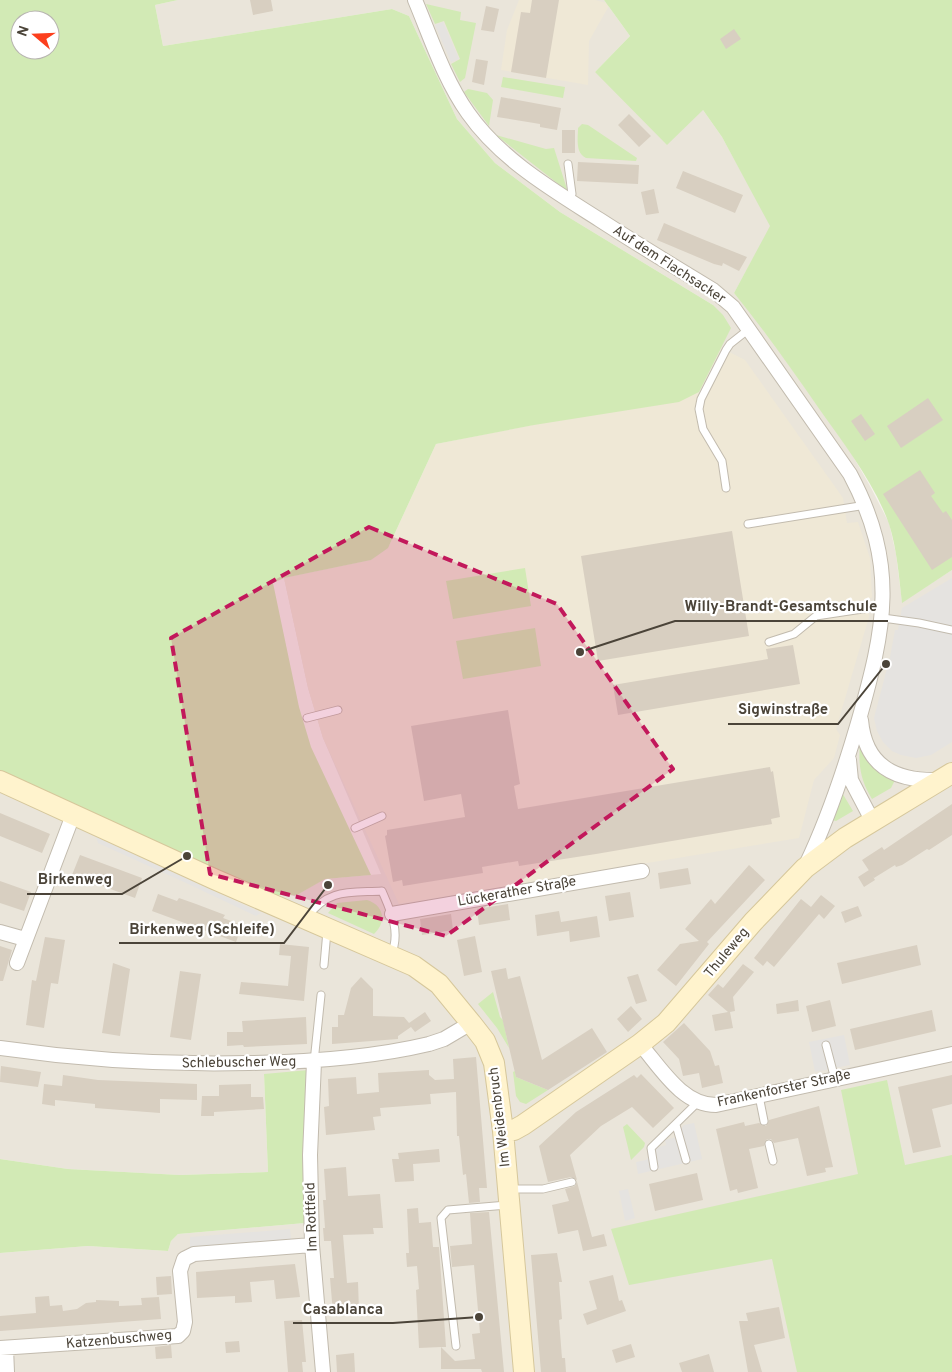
<svg xmlns="http://www.w3.org/2000/svg" width="952" height="1372" font-family="Overpass,sans-serif">
<style>
.residential{fill:#eae5da}
.education{fill:#efe8d6}
.green{fill:#d2eab5;fill-rule:evenodd}
.parking{fill:#e5e3e0}
.building{fill:#d8cfc1}
.lines{fill:none;stroke-linecap:round;stroke-linejoin:round}
.lane-casing{stroke:#c2bbae;stroke-width:9}
.street-casing{stroke:#c2bbae;stroke-width:16}
.secondary-casing{stroke:#d6c79b;stroke-width:22}
.lane{stroke:#fff;stroke-width:7}
.street{stroke:#fff;stroke-width:14}
.secondary{stroke:#fff3cd;stroke-width:20}
.marked{fill:#c2185b;fill-opacity:0.2;stroke:#c2185b;stroke-width:4;stroke-dasharray:10 6;stroke-linejoin:round}
.labels{text-anchor:middle;dominant-baseline:central;stroke-width:4.5;stroke-linejoin:round;paint-order:stroke}
.street-label{font-size:14px;fill:#4b4439;stroke:#fff}
.leader{fill:none;stroke:#4b4439;stroke-width:2}
.callout-dot{fill:#4b4439;stroke:#fff;stroke-width:2}
.callout-label{font-size:15px;text-anchor:middle;font-weight:bold;fill:#4b4439;stroke:#fff;stroke-width:4.5;stroke-linejoin:round;paint-order:stroke}
</style>
<rect width="100%" height="100%" fill="#f6f3ec"/>
<path class="residential" d="M178,0h426l26,36 -35,36 108,38 19,27 49,89 -37,67 26,31 90,127 20,35 19,37 7,31 6,48 50,-32v802h-952v-119l88,-7 80,5 3,-10 7,-7 127,-11 -41,-149 4,98 -88,3 -112,-6 -68,-10v-389l78,37 219,88 27,-16 57,-5 -58,-136 -15,-50 -24,-110 87,-18 163,-135 179,-120 -153,-93 -65,-49 -38,-44 -48,-103 -17,-7 -229,37 -8,-41z"/>
<path class="education" d="M519,0h76l15,4 -21,37 -1,44 -87,-15 6,-40z
M721,348l24,12 98,138 4,25 11,-1 12,36 2,39 -4,3 1,17 -33,112 4,6 -6,23 -20,22 -15,58 -400,66 -76,-166 -15,-50 -24,-110 87,-18 17,-12 48,-104 263,-52z"/>
<path class="green" d="M0,0h178l-23,5 8,41 229,-37 17,7 48,103 38,44 65,49 153,93 10,10 8,13 -32,64 -20,10 -145,23 -98,19 -48,104 -17,12 -87,18 -11,5 26,124 12,40 60,128 -46,4 -28,16h-21l-55,-23 -221,-102zM20,20h30v30h-30z
M604,0h348v570l-50,33c-3,-26 -5,-54 -13,-79 -14,-40 -45,-80 -69,-114 -28,-40 -55,-79 -86,-117l36,-67 -48,-89 -19,-27 -36,35 -72,-73 35,-36z
M426,4l35,8 -1,8 16,3 -11,55 -5,4 -9,-18 9,-5 -16,-38 -9,3z
M503,77l62,10 -2,11 -62,-11z
M468,89l19,4 6,7 -4,26 -25,-34z
M582,124l6,1 49,33 -1,3 -50,-3c-11,-5 -8,-20 -8,-30z
M496,135l50,14 8,-1 13,41 -1,1z
M525,568l6,38 -78,13 -7,-38z
M535,628l6,38 -78,13 -7,-38z
M860,744c8,18 17,28 35,36l-4,8 -19,11c-11,-18 -14,-33 -12,-55z
M841,791l12,20 -17,10 -4,-1z
M367,900c17,5 20,22 7,34l-46,-21 9,-10z
M493,992l7,25 3,3 6,28 -12,-20 -19,-24z
M309,1070l-4,153 -127,11 -7,7 -3,10 -80,-5 -88,7v-94l68,10 112,6 88,-3 -4,-98z
M515,1071l1,6 32,13 -22,14 -6,-2 -4,-6 -3,-24z
M887,1080l18,85 47,-10v217h-155l-25,-113 -143,26 -18,-56 247,-55 -17,-84z
M627,1124l18,19 -1,4 -13,13 -8,-33z"/>
<path class="parking" d="M443,22l16,37 -8,3 -16,-37z
M952,578v164l-21,13 -15,3 -15,-3 -9,-4 -9,-9 -6,-11 -3,-13 16,-61 5,-27h3l4,-22z
M96,837l165,76 -5,3 -72,-34 -86,-39z
M844,1035l6,30 -35,7 -6,-30z
M694,1123l8,36 -64,15 -2,-12 10,-2 10,-12 10,-3 -1,-5 9,-2 10,-13z
M628,1189l7,29 -10,3 -6,-30z
M290,1229l1,11 -101,8v-11z"/>
<path class="building" d="M250,0h21l2,11 -20,4z
M532,0h27l-13,78 -35,-6 10,-60 9,1z
M486,6l13,3 -5,23 -13,-2z
M734,29l7,10 -15,10 -6,-10z
M476,59l12,2 -4,24 -12,-3z
M501,97l60,11 -4,22 -17,-3v-3l-43,-7z
M629,114l22,22 -12,11 -21,-22z
M562,130h13v23h-13z
M578,162l61,3 -1,19 -61,-3z
M683,171l60,24 -8,18 -59,-25z
M654,189l5,24 -13,2 -5,-23z
M664,223l38,16 45,18 -8,14 -16,-8 -1,3 -8,-2 -57,-24z
M928,398l15,22 -42,28 -14,-22z
M861,414l14,20 -10,7 -14,-20z
M920,470l15,23 -4,3 12,17 3,-2 6,9v37l-20,13 -49,-76z
M732,531l17,105 -151,25 -17,-105z
M793,645l7,39 -182,31 -5,-30 155,-26 -2,-10z
M508,710l12,74 -6,2 4,23 252,-42 1,5 2,-1 7,46 -9,2 1,5 -176,30 -77,12 -1,-5 -36,6 1,6 -80,13 -1,-6 -9,2 -8,-46 2,-1v-5l78,-13 -4,-23 -37,7 -13,-75z
M952,804v31l-23,15 -2,-1 -25,16 -6,2 -1,-2 -21,13 -12,-18 20,-13 2,3z
M0,813l50,21 -8,19 -42,-17z
M80,855l62,23 -7,20 -63,-23z
M749,865l16,15 -58,62 2,2 -33,42 -19,-16 23,-26 19,-3 -14,-12 26,-30 4,5z
M688,868l3,16 -31,5 -2,-16z
M869,870l6,10 -11,7 -6,-10z
M0,881l31,11 -7,19 -24,-8z
M630,892l4,25 -25,4 -4,-25z
M158,894l19,7 2,-3 17,6 29,11 -2,3 19,7 -6,17 -84,-31z
M821,895l14,11 -11,13 -5,-5 -45,53 -7,-6 -4,5 -9,-8 47,-59 10,8z
M508,904l2,16 -31,5 -2,-16z
M858,906l4,10 -17,7 -4,-11z
M559,911l2,11 36,-6 3,21 -30,5 -1,-11 -32,5 -2,-21z
M451,914l2,16 -31,5 -2,-16z
M475,936l7,36 -18,4 -7,-36z
M45,937l20,3 -7,44 -7,-1 -7,45 -18,-3 6,-45 4,1z
M280,944l29,3 -5,54 -65,-7 2,-12 47,4 3,-30 -12,-1z
M917,945l4,20 -79,19 -5,-21z
M0,946l12,4 -9,31h-3z
M113,963l17,6 -10,67 -18,-3z
M743,964l11,8 -21,25 2,14 -5,1 3,16 -18,3 -3,-16 16,-3 -20,-17 10,-11 5,4z
M506,968l2,11 12,-3 22,84 50,-32 15,24 -59,38 -32,-13 -25,-106z
M180,971l21,3 -10,66 -21,-3z
M638,974l9,27 -11,3 -9,-27z
M361,977l12,12v27l31,1 5,6 16,-11 6,9 -16,11 -4,-5 -13,9v3l-66,5v-17h6v-12h6l7,-27z
M798,1000l1,11 -22,3 -1,-10z
M830,1000l6,26 -24,6 -6,-26z
M631,1006l11,13 -14,13 -11,-13z
M932,1010l4,21 -81,19 -5,-21z
M306,1017l1,27 -63,3 -1,-2 -16,1v-14h16l-1,-11z
M684,1023l26,28 5,15 4,-1 4,18 -21,5 -3,-15 -16,3 -4,-17 -16,-17z
M476,1057l11,131h-8l1,14 -11,1 -3,-29 -3,1 -4,-39h-2l-1,-44 -26,2 1,10 -51,4 1,8 -8,1 2,13 -49,5 -2,-28 5,-1 -1,-27 28,-2 1,17 22,-2 -1,-19 51,-3v5l6,5 19,-1 -1,-20z
M1,1066l40,6 -3,15 -38,-5z
M641,1074l33,34 -21,20 -21,-21 -31,19 -31,29 7,25 -6,-3 -23,5 -9,-36 37,-34 58,-37 3,3z
M63,1075l35,5 99,4v16l-37,-1v14l-65,-5v-4l-40,-4v6l-13,-2 2,-20 18,2z
M952,1075v29l-20,5 9,38 -28,6 -15,-66z
M251,1084v13h12l1,12 -50,3v4h-13l1,-20h17v-11z
M819,1106l14,61 -8,1 1,4 -19,4 -9,-38 -24,5 -3,-4h-4l-3,7 -15,3 9,39 -20,5 -1,-4 -7,2 -14,-62 28,-7 1,4 14,-3 7,3 3,-6z
M439,1149l1,13 -27,2 1,17 -19,1 -3,-23h7l-1,-6z
M346,1167l2,29 32,-2 3,34h-10l1,6 -31,1 4,48 11,-1 1,29 -26,2 -3,-35h4l-3,-37h-7l-1,-13h2l-2,-28h3l-2,-31z
M697,1173l6,27 -48,11 -6,-27z
M577,1182l15,55 12,-3 3,12 -24,5 -5,-21 -20,4 -6,-29 17,-4 -4,-12 10,-3z
M418,1208l1,15 12,-1 2,25h6l7,100h-5l14,14 20,-2 -3,-25 8,-1 -6,-68 -22,2 -2,-21 22,-2 -2,-31 19,-1 15,160h-22l-1,-3h-40v-22l-22,1 -3,-58 3,-1 -2,-23 -10,1 -1,-14h3l-2,-44z
M557,1253l5,29h-3l3,37 -3,1 3,38h3l1,14h-25l-10,-117z
M295,1264l5,33 -24,2 -2,-19 -24,2 2,20 -17,1v-7l-38,2 -1,-26z
M613,1275l6,26 3,-1 4,11 -39,14 -4,-11 14,-5 -8,-28z
M171,1276l1,18 -15,1 -1,-18z
M49,1296l1,10 12,-1 1,6 14,-2 9,-6 10,-1v-2l23,1v5l23,-1 -1,-7 18,-1 2,22 -161,12v-15l36,-3 -1,-16z
M779,1307l6,31 -31,7 8,27h-14l-9,-51h9l-2,-8z
M302,1320l4,42h-4l1,10h-15l-4,-51z
M239,1341l1,11 -14,1 -1,-11z
M631,1344l4,13 -19,6 -4,-13z
M171,1345l1,13 -16,1 -1,-12z
M354,1353l1,19h-18l-1,-17z
M709,1354l5,18h-32l-3,-9z"/>
<g class="lines">
<defs>
<path id="lane" d="M568,164l4,30 -4,6
M726,488l-4,-27 -19,-32 -4,-20 2,-10 25,-49 4,-6 19,-15
M748,524l118,-19
M883,618l36,5 33,7
M769,642l25,-8 22,-18 53,-8h14
M307,718l31,-8
M355,828l27,-12
M308,917c19,-29 44,-24 74,-26 9,21 19,41 9,64
M324,965l3,-34
M826,1045l9,34
M314,1062l7,-67
M759,1096l5,25
M676,1125l10,35
M769,1144l4,17
M654,1167l-3,-19 46,-45
M508,1189h35l29,-7
M456,1346l-15,-128 7,-8 59,-5"/>
<path id="street" d="M415,0c16,38 29,79 53,113 33,47 85,77 132,107 37,24 75,47 113,70l20,17 117,167c49,92 35,154 8,249 -14,48 -30,96 -52,142
M861,720c4,45 33,61 76,60
M849,760l2,20 22,42
M392,914l250,-43
M0,932l25,7
M17,963l56,-148
M640,1044c21,24 42,61 76,61l236,-51
M0,1048c83,12 165,17 249,15 60,-1 121,-5 180,-19l15,-5 27,-16
M314,1062l-4,93 2,90 11,127
M0,1348l178,-12 5,-5 2,-9 -5,-51 4,-12 10,-5 118,-9
M6,1348l1,24"/>
<path id="secondary" d="M0,781l214,98 200,87 25,18 32,39 14,18 9,22 9,68 21,241
M503,1131l11,-1 9,-5 117,-81 26,-21 87,-101 52,-54 40,-30 107,-65"/>
</defs>
<use href="#lane" class="lane-casing"/>
<use href="#street" class="street-casing"/>
<use href="#secondary" class="secondary-casing"/>
<use href="#lane" class="lane"/>
<use href="#street" class="street"/>
<use href="#secondary" class="secondary"/>
</g>
<path class="marked" d="M369,527l188,77 116,165 -227,167 -236,-62 -39,-236z"/>
<g class="labels">
<g class="street-label">
<text transform="translate(669 265) rotate(33)">Auf dem Flachsacker</text>
<text transform="translate(517 892) rotate(-10)">Lückerather Straße</text>
<text transform="translate(727 953) rotate(-50)">Thuleweg</text>
<text transform="translate(239 1063) rotate(-1)">Schlebuscher Weg</text>
<text transform="translate(784 1089) rotate(-12)">Frankenforster Straße</text>
<text transform="translate(500 1117) rotate(-97)">Im Weidenbruch</text>
<text transform="translate(312 1217) rotate(-92)">Im Rottfeld</text>
<text transform="translate(119 1340) rotate(-5)">Katzenbuschweg</text>
</g>
</g>
<path class="leader" d="M580 652L675 621H888M886 664L838 724H728M187 856L122 894H27M328 885L284 943H119M479 1317L393 1323H293"/>
<g class="callout-dot">
<circle cx="580" cy="652" r="5"/>
<circle cx="886" cy="664" r="5"/>
<circle cx="187" cy="856" r="5"/>
<circle cx="328" cy="885" r="5"/>
<circle cx="479" cy="1317" r="5"/>
</g>
<g class="callout-label">
<text x="781" y="611">Willy-Brandt-Gesamtschule</text>
<text x="783" y="714">Sigwinstraße</text>
<text x="75" y="884">Birkenweg</text>
<text x="202" y="934">Birkenweg (Schleife)</text>
<text x="343" y="1314">Casablanca</text>
</g>
<g transform="translate(35 35) rotate(289)"><circle r="24" fill="#ffffff" stroke="#b7b4b0"/>
<path d="M0-4L9 19L0 12L-9 19Z" fill="#fc3f1d"/>
<text y="-8" font-size="14" font-weight="bold" text-anchor="middle" fill="#4b4439">N</text>
</g>
</svg>
